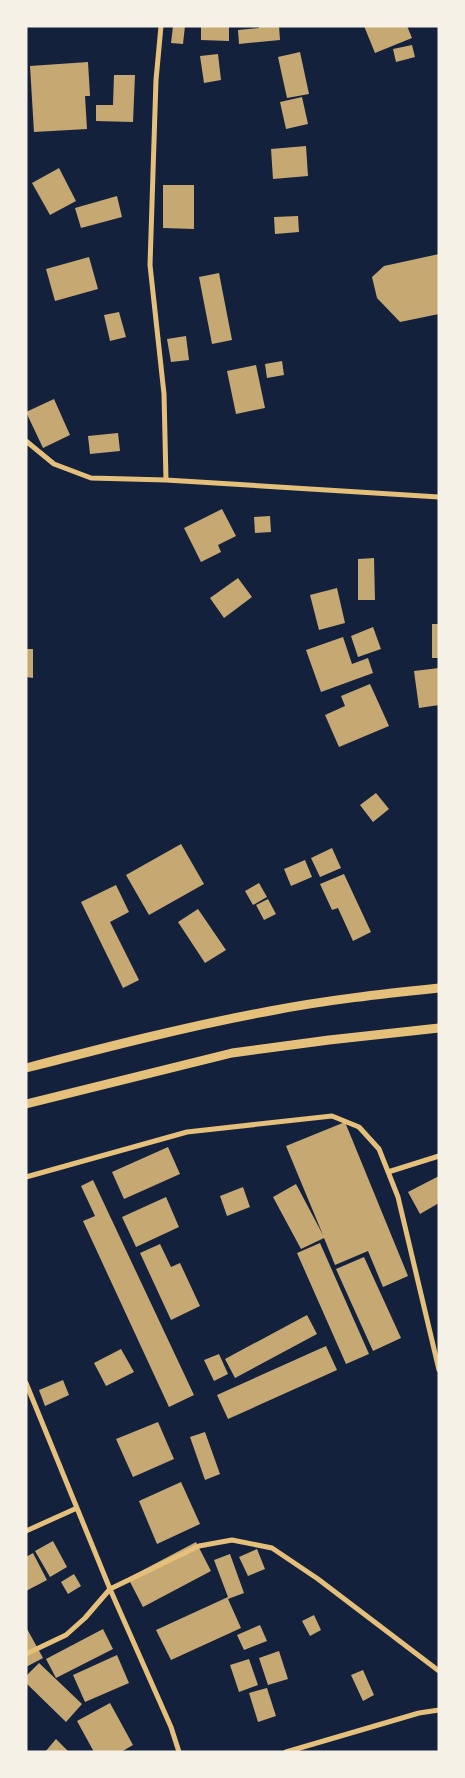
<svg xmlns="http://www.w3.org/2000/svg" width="465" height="1778" font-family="'Work Sans',sans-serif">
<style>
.building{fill:#c6a872}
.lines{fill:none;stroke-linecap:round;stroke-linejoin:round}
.minor{stroke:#e5c07b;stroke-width:5}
.tertiary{stroke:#e5c07b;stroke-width:9}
</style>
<rect width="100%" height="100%" fill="#14213d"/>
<path class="building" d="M173,26h12l-2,18 -12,-1z
M201,26h28v15l-28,-1z
M259,26h20l1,14 -41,4 -1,-14 21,-2z
M364,26h43l5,12 -37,15z
M412,45l3,12 -19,5 -3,-13z
M300,52l9,42 -22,4 -9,-41z
M218,54l3,26 -17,3 -4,-27z
M88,62l2,34h-5l2,33 -53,3 -4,-66z
M114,75h21l-2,47 -37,-1v-16h17z
M302,97l6,27 -22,5 -6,-27z
M306,146l2,30 -35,3 -2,-30z
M59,168l17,33 -26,14 -18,-32z
M163,185h31v44l-31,-1z
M117,196l5,21 -41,11 -6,-20z
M298,216l1,16 -24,2 -1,-17z
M439,254v60l-39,8 -23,-24 -5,-21 12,-11z
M89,257l9,32 -43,12 -9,-32z
M219,273l13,67 -20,4 -13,-67z
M119,312l7,25 -16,4 -6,-26z
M186,336l3,24 -18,2 -4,-23z
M282,361l2,14 -17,3 -2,-14z
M256,365l9,43 -29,6 -9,-43z
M54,399l16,36 -27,13 -17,-36z
M118,433l2,18 -30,3 -2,-18z
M222,509l14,27 -18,9 3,7 -20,10 -17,-34z
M270,516l1,16 -16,1 -1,-16z
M374,558l1,42h-17v-41z
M238,578l14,19 -28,21 -14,-20z
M337,588l8,35 -26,7 -9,-35z
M432,624h7v34h-7z
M373,627l8,22 -23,8 -7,-21z
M343,637l9,27 16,-6 5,15 -52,19 -15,-42z
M26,649h7v29l-7,-1z
M439,668v37l-20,3 -5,-37z
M370,684l19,42 -50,21 -14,-32 20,-9 -4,-10z
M376,793l13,16 -16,13 -13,-17z
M181,844l23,40 -55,31 -23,-40z
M332,848l9,20 -21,9 -9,-19z
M305,860l7,17 -21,9 -7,-17z
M344,874l27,58 -18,9 -15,-33 -6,2 -12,-26z
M259,883l8,14 -14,8 -8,-14z
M116,885l13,27 -19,10 29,58 -16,8 -42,-86z
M268,899l8,15 -12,6 -8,-15z
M198,909l28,41 -21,13 -27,-41z
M345,1122l63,154 -25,11 -15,-36 -33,14 -11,-27 -23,11 -28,-52 23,-13 27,51 -37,-89z
M168,1147l12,27 -56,25 -12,-27z
M439,1176v27l-19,11 -12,-22z
M93,1180l101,215 -25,12 -86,-186 12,-5 -14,-30z
M243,1187l7,20 -23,9 -7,-20z
M166,1197l13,30 -43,20 -14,-30z
M320,1243l49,111 -23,10 -49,-111z
M160,1244l11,23 9,-4 20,43 -29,14 -31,-67z
M364,1257l37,81 -28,13 -37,-82z
M307,1315l10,19 -82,44 -10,-19z
M326,1346l11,24 -109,49 -11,-24z
M121,1349l13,23 -28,14 -12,-23z
M219,1354l9,20 -14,7 -10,-21z
M63,1380l6,15 -24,11 -6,-16z
M158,1422l16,37 -41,18 -17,-38z
M205,1432l15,42 -15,6 -15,-43z
M181,1482l19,42 -43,20 -18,-43z
M53,1541l14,26 -17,10 -15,-26z
M196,1542l15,29 -68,36 -15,-29z
M257,1549l8,20 -17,7 -9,-19z
M33,1553l14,27 -21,11v-34z
M230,1554l14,39 -16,6 13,29 -70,32 -15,-30 72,-33 -14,-37z
M74,1574l7,12 -13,8 -7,-12z
M314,1615l7,15 -11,6 -8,-15z
M260,1625l7,16 -23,9 -7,-15z
M26,1627l17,31 -17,9z
M103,1629l10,20 -57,29 -10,-19z
M279,1651l9,28 -20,6 -9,-27z
M117,1655l12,28 -44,19 -12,-27z
M249,1659l9,26 -19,7 -9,-27z
M39,1663l43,41 -16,18 -40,-39v-7z
M363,1670l11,25 -11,6 -12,-26z
M267,1688l9,28 -18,6 -9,-29z
M110,1703l23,42 -12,7h-27l-17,-31z
M56,1739l13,13h-24z"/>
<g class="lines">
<path class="minor" d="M161,26l-5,54 -6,185 14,129 2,86
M26,441l28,23 37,14 75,2 273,17
M388,1172l51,-16
M26,1177l161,-45 145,-16 27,11 20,22 19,48 41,173
M26,1383l84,206 61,138 8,25
M26,1531l51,-23
M26,1654l40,-19 19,-17 25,-29 89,-43 33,-6 40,8 46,31 121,92
M286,1752l133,-39 20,-3"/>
<path class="tertiary" d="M26,1068c81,-21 162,-42 244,-57 56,-11 112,-17 169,-23
M26,1104l206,-51 97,-13 110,-12"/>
</g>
<rect width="465" height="1778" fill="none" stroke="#f6f1e7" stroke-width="55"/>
</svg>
